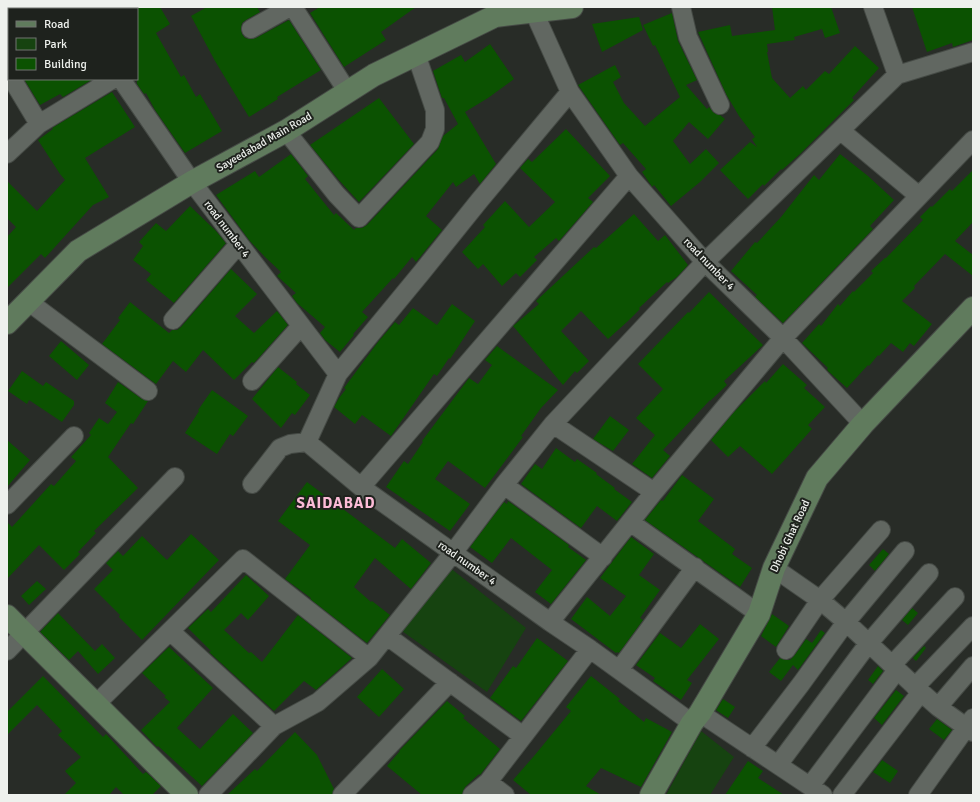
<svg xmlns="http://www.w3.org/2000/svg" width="980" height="802" font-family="Signika,sans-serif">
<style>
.green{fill:#164310}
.building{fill:#0b5201}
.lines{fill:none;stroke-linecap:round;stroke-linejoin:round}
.street-casing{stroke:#454a45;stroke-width:20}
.secondary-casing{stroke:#454a45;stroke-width:24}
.street{stroke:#616761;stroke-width:18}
.secondary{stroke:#607b5d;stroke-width:22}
.labels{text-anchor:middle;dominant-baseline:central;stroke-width:4;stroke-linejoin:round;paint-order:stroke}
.street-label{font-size:11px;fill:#eef1ed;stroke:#1e221d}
.district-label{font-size:15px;font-weight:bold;letter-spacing:1px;fill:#fcbcd7;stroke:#1e221d}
</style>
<rect width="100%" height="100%" fill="#282c27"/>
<path class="green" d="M449,567l77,61 -39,64 -85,-61z
M701,731l33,26 -24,38h-44z"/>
<path class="building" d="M137,7h23l10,17 -14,9 25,44 3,-2 12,22 4,-3 22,37 -37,22 -30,-43 -9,-17 -2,1 -7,-10z
M207,7h50l3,5 -14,8 -4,3 -1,6 1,5 3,4 6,1 5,-1 33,-18 32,50 -44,27 1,2 -29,18 -34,-56 -24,-45z
M320,7h96l-35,25 5,8 -42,27 -34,-54z
M772,7h59l9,26 -15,5 -3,-9 -28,8 1,3 -28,4 1,8h-1l5,26 18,20 13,-12 3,4 19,-19 4,3 26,-28 24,22 -27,30 2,2 -54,54 -18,16 -1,-1 -17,17 -1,-2 -15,15 -28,-29 30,-28 7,5 -5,-8 3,-2 -16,-21 -13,-22 -28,-62 32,-7 2,11 43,-6z
M912,7h61v33l-20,7 -1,-4 -25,9z
M672,13l6,28 19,39 -11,5 21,24 2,-2 5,6 6,2 5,4 -17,20 -19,-17 -16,19 17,23 16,-15 13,14 -19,19 -29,24 -17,-21 -2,2 -1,-2 -9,-13 4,-3 -23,-26 -3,2 -42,-60 37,-20 6,12 -8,5 11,21 21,23 35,-29 -25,-52 -2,1 -10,-21z
M639,17l4,13 -41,22 -10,-28z
M490,44l24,35 -26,19 -23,14 31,52 -16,20 -6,-10 -18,13 -3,-5 -27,34 16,14 -26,32 -4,-5 -18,22 -1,-1 -31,34 6,5 -15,17 1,1 -14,17 -15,-12 -5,-7 5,-6 -28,-24 -5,-7 4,-3 -19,-17 4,-4 -16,-15 -16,-17 -33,-45 39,-24 4,6 32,-23 17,22 -3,3 29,36 2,-2 18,17 2,-2h6l5,-3 71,-76 5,-13 15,-12 -14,-26h-2l-9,-27 28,-16 4,7z
M24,79h69l-30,18 -3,-3 -20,11z
M112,92l23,35 -50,31 24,39 -16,8 -48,53 -4,-4 -34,34v-51l9,-10 -9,-9v-37l30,30 28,-31 -5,-6 -22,-34 15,-11 -1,-1z
M379,98l35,46 -55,58 -21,-23 -28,-34z
M566,129l44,47 -22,22 5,4 -34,39 -3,-3 -22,19 3,3 -17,17 -4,-4 -14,13 -19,-22 -5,5 -16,-17 23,-25 -2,-2 22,-24 24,26 26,-25 -35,-34 8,-9 4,3z
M840,154l28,22 26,24 -24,26 3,3 -90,94 -28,-26 2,-2 -26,-24 24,-29 2,1 24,-26 33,-42 5,5z
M973,170v52l-18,19 18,14v21l-28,-22 -31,32 1,2 -13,13 30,23 -18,22 -4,-3 -7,9 -12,-9 -12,13 -1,-1 -9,11 -1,-1 -21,23 -19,-17 -1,-2 1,-1 -26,-25 17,-19 2,2 17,-22 2,2 13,-15 1,1 19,-19 -2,-2 14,-13h1l37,-38 -3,-3 11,-11 1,1 18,-18 2,2z
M190,206l26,25 10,12 -52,60 -28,-23 5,-6 -18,-14 10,-14 -4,-4 17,-19 10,8z
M634,214l24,27 7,-6 23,30 -11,12 -9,6 -1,-1 -28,26 1,1 -12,12 -20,18 -27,-28 -20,20 28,30 -12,12 -2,-2 -12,14 -50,-59 26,-22 -3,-3 58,-54 2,1z
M231,269l26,25 -22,22 19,17 23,-22 11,14 -34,38 -2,-1 -18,18 -31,-30 -17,22 -13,-11 -17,23 -54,-40 18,-24 -2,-2 12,-16 39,31 3,-3h5l4,-3z
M709,292l54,53 -39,36 3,4 -17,16v-1l-47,50 7,6 -18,22 -20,-14 23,-29 -19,-17 27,-29 -25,-25 50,-52 1,1z
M452,304l23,17 -25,38 -1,-1 -12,18 -3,-2 -43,62 -29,-21 -7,9 -21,-17 5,-9 7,-9 -2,-1 34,-46 17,-20 4,3 14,-17 24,17z
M61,341l28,24 -12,15 -28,-24z
M497,346l61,44 -17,18 -20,28 2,1 -38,51 -37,-27 -13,18 35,25 -20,27 -64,-44 18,-26 4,3 15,-22 -1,-1 47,-63 9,6 14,-19 -7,-5z
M783,364l24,21 -3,3 21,19 -17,18 4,4 -40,45 -32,-28 -12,11 -17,-17 22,-27 32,-32 1,2z
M278,367l19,15 -1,2 14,11 -15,20 -3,-2 -11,15 -29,-29z
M22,371l21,15 3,-4 28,19v4l-12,17 -33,-22 -2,4 -19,-13z
M118,382l24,17 6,2 -15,23 -2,-1 -23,34 30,31 -44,43 2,2 -18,19 2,2 -16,16 -25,-25 -32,34v-57l5,5 39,-43 3,2 22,-25 -5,-4 20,-22 -2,-2 10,-15 9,6 9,-12 -12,-9z
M212,390l36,26 -15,20 -3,-2 -13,20 -32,-21 14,-22 -1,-1z
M610,416l19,14 -16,21 -20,-12z
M7,440l23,20 -23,27z
M556,448l19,14 2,-3 20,14 -1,1 19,14 -1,1 18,13 -15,19 -20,-15 -16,22 -60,-44 14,-20 7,5z
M682,475l32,24 -16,22 37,28 -3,5 20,14 -12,19 -95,-67 16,-20 2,1z
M307,482l88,66 7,-9 29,24 -20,26 -36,-31 -21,29 17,15 1,-1 18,14 -23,28 -57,-44 1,-1 -26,-19 25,-34 -32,-24z
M508,501l61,44 -1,2 18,13 -35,44 -16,-12 17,-22 -41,-32 -19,25 -22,-16 34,-45 3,2z
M191,534l28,26 -77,80 -23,-23 1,-2 -26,-26 19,-19 -7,-7 12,-12 5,5 19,-20 25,24z
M631,537l23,17 -15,21 21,15 -20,28 3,2 -24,33 -2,-1 -1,1 -45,-34 16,-22 23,19 16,-20 -26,-18z
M883,549l6,5 -14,17 -6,-6z
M246,575l23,21 -21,24 -7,-7 -17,17 25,23 2,-1 11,10 36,-47 54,43 -36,32 -12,-9 -30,30 -65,-59 2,-1 -23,-23 20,-19 3,3z
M37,581l9,8 -17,16 -8,-9z
M912,608l6,5 -10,12 -6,-5z
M58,613l37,38 7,-7 13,14 -17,16 -20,-23 -9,9 -29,-28z
M772,614l17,12 -13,21 -15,-11z
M700,624l19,15 -32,41 5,3 -11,17 -28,-19 2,-3 -19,-13 24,-32 21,15z
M821,630l4,3 -27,37 -5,-5 -12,16 -12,-9 11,-14 6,2h4l4,-4 12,-17 6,4z
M537,638l31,23 -47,60 -31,-23 23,-32 3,2z
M924,646l2,2 -10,13 -3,-3z
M169,647l44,41 -36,40 23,21 33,-35 20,19 -51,53 -44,-40 -1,1 -16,-17 29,-28 -6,-5 2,-1 -24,-23z
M878,666l5,5 -10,13 -5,-4z
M382,669l22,20 -25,28 -22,-20z
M43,676l60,61 3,-3 37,40 3,-2 15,14 -9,9h-28l-8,-8 -7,8h-45l12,-12 -11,-12 16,-14 -23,-22 4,-4 -25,-26 -30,30v-23z
M591,676l29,23 -2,2 26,21 2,-4 26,14 -31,55 -40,-19 -15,18 15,9h-70l-18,-15 21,-24 37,-45 -5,-4z
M896,690l8,6 -22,29 -8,-7z
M723,699l12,8 -7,11 -12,-8z
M447,701l18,15 -2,2 37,31 -20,26 -1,-1 -14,13 -3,8h-40l-35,-29 13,-15h-1z
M937,719l15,11 -8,10 -15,-11z
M295,732l22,23 17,34 -2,6h-105l28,-26 2,2z
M882,760l16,11 -8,12 -17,-11z
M748,761l15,10 -5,7 26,17h-59z"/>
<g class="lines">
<defs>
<path id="street" d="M293,7l54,84
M534,7v5l36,80 59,84 76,86 78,76 80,86
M681,7l7,30 32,68
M873,7l24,68
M97,9l3,-2
M251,29l39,-22
M7,67l2,-1
M12,79l27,45
M121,79l71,103 146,192 -31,68 54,45 189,135 40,27 102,74
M286,131l50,63 23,24 71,-76 5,-13v-19l-19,-56
M841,131l78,65
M7,154l32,-30 74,-45
M29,302l119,89
M173,320l66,-76
M338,374l84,-102 57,-71 91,-109
M252,381l49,-55
M553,424l101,68
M252,484l28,-36 10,-4 17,-2
M504,485l99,72
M361,487l268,-311
M7,505l67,-69
M630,522l129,92
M774,568l46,32 26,22 75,70 17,15 35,25
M550,622l104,-130 129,-154 190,-198
M170,631l104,95
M387,636l136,100
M786,650l34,-50 61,-70
M7,651l168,-174
M892,665l63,-68
M619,670l76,-103
M915,687l58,-61
M96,704l147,-145 126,99
M938,707l35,-41
M700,713l123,82
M752,748l49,-64 45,-62 59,-71
M778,765l90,-121 61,-71
M488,782l17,13
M810,786l87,-116
M208,795l66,-69 44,-24 51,-44 84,-105 51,-68 49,-61 152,-162 192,-187 76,-23
M342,795l108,-113
M472,795l16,-13 102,-133
M842,795l79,-103
M918,795l55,-77"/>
<path id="secondary" d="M7,323l71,-72 114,-69 94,-51 88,-56 121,-59 77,-9
M7,616l180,179
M651,795l41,-72 8,-10 59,-99 15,-46 43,-90 46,-54 110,-116"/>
</defs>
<use href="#street" class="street-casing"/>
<use href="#secondary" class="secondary-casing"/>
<use href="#street" class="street"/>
<use href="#secondary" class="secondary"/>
</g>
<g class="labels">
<g class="street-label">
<text transform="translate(264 142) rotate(-30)">Sayeedabad Main Road</text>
<text transform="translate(227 229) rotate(53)">road number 4</text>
<text transform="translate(709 264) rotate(46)">road number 4</text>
<text transform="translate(790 536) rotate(-65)">Dhobi Ghat Road</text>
<text transform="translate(467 563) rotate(35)">road number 4</text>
</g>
<g class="district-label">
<text x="336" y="503">SAIDABAD</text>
</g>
</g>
<rect width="980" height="802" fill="none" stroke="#eef1ed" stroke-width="16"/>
<rect x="8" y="8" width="130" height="72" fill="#1e221d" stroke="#717570"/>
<rect x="16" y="21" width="20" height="6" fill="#607b5d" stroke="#717570"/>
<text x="44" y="28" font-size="12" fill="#eef1ed">Road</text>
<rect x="16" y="38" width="20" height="12" fill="#164310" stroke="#717570"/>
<text x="44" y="48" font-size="12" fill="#eef1ed">Park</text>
<rect x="16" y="58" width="20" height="12" fill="#0b5201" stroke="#717570"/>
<text x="44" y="68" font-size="12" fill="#eef1ed">Building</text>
</svg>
